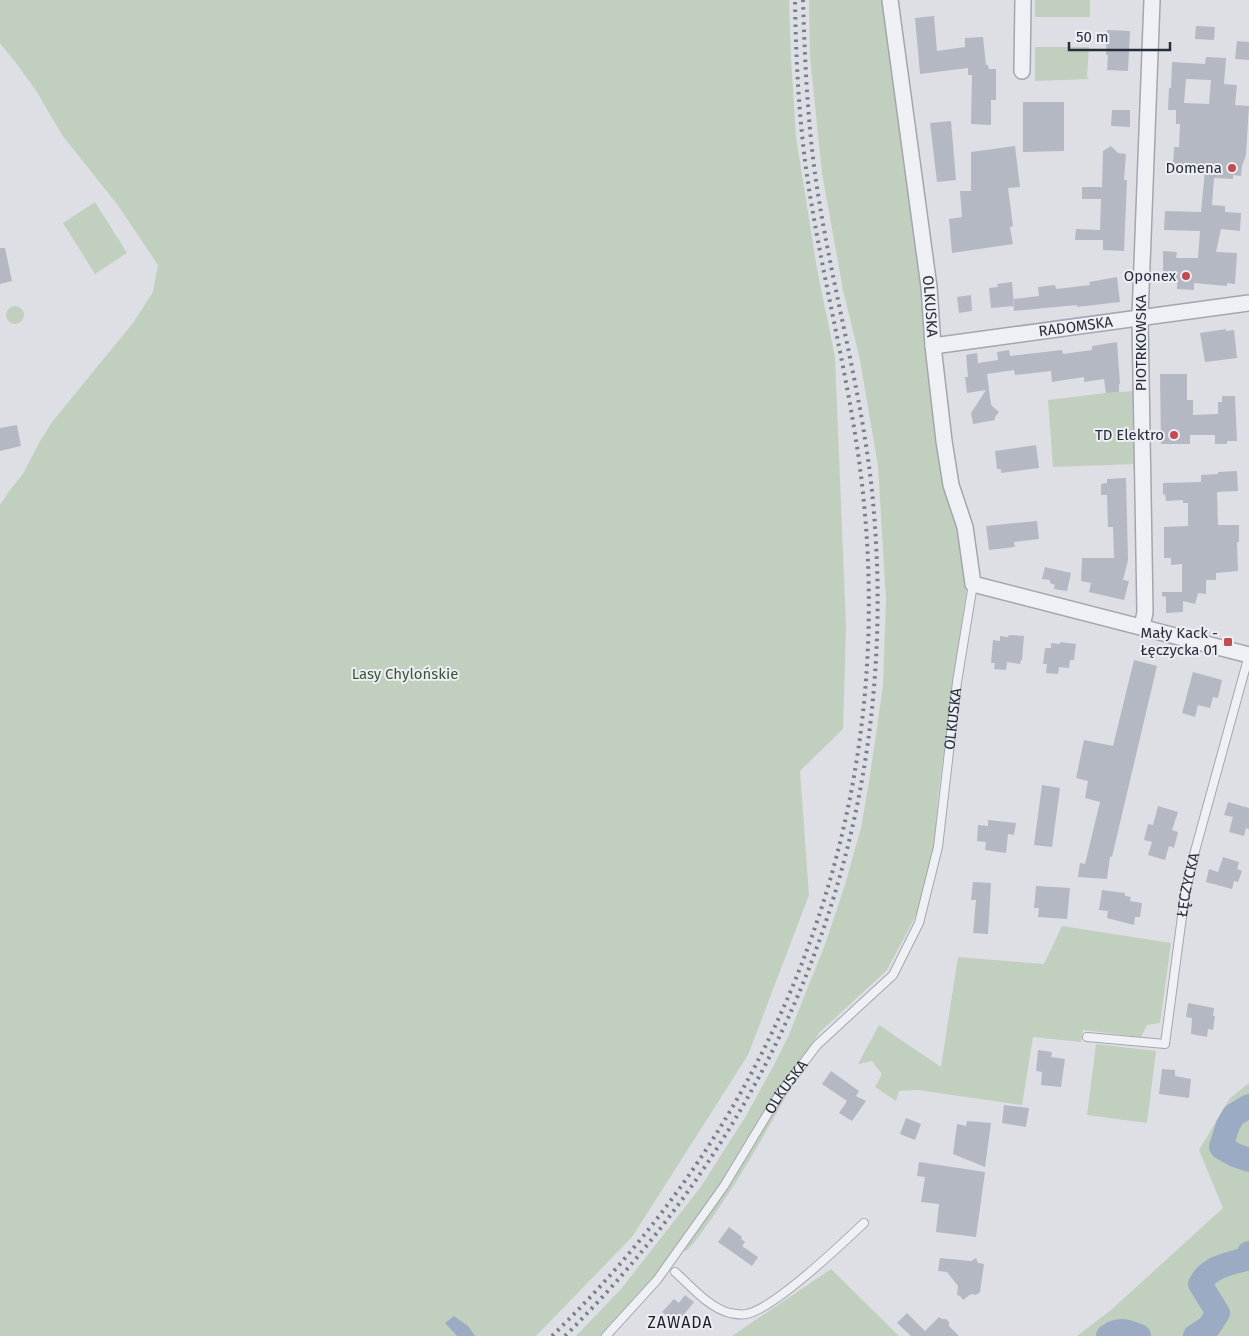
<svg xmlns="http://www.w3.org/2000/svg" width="1249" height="1336" font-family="'Fira Sans',sans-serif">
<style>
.green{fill:#c1cfbe}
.water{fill:#9aabc3}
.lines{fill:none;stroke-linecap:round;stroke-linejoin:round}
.river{stroke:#9aabc3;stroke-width:24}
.building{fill:#b4b8c2;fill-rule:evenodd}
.service-casing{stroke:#a3a6af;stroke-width:10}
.minor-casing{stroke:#a3a6af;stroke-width:18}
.service{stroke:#eff0f4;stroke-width:8}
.minor{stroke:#eff0f4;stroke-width:15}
.rail{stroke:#777e8e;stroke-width:4;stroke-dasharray:2.5 5;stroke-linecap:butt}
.poi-dot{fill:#c24a52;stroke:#eceef3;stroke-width:2}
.labels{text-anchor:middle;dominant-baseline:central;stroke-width:4;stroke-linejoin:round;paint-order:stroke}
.poi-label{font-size:15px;fill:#272d3b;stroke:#eceef3;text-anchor:end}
.street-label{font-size:15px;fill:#272d3b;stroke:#eceef3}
.park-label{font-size:15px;fill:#395536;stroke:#eceef3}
.neighbourhood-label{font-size:16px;letter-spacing:1px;fill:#1a1e2b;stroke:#eceef3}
</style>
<rect width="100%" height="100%" fill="#dddfe5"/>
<path class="green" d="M0,0h789l2,58 5,79 21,132 18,88 11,270 -3,102 -43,42 9,124 -61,160 -116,182 -96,99h-536v-831l10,-15 13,-16 16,-31 13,-21 81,-99 20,-31 5,-27 -41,-61 -55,-69 -25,-43 -21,-29 -16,-20z
M809,0h75l23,183 17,104v52l3,31 14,82 17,73 8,67 -28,203 -3,46 -13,63 -35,66 -68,63 -96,151 -74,100 -47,52h-26l45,-47 79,-101 46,-72 29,-53 13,-26 38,-95 18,-54 17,-60 8,-46 14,-96 3,-87 -8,-133 -18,-106 -17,-70 -21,-117 -12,-116z
M1035,0h55v17h-55z
M1035,47h54l-2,30 2,2 -54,2z
M95,202l32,51 -32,21 -32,-51z
M6 315a9 9 0 1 1 18 0a9 9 0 1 1-18 0Z
M1134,391l2,73 -83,3 -5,-67 58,-7z
M1062,926l109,17 -11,80 -13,2 -6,12 -58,-7 -2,12 -48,-5 -11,68 -104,-15 -19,1 -3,10 -21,-14 7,-13 -10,-13 -14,3 21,-39 62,42 17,-110 86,7z
M1096,1044l60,7 -9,72 -60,-8z
M1249,1083v253h-172l34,-26 112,-102 -24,-58 31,-52z
M789,1085h3c-30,55 -61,109 -99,159l-7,7 -3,-1 66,-96 20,-37z
M831,1269l68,67h-167z"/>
<path class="water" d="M454,1316l14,10 7,10h-18l-12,-13z"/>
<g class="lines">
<path class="river" d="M1249,1106l-15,9 -6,10 -7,22 14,8 14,5
M1108,1336c11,-8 20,-5 31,0
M1195,1336l14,-9 9,-14 -18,-29c9,-17 28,-20 46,-25l3,-6"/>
</g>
<path class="building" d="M934,16l3,35 28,-4v-9l18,-1 3,28h2l1,4h7v31h-5v25l-20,-1 1,-49h-4v-7l-48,6 -5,-56z
M1196,26l19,1 -1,13 -19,-1z
M1107,30l23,1 -2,40 -21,-1 1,-15h-2z
M1237,41l12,1v18l-14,-1z
M1206,57l20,1 -2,26 13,1 -2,20 14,1 -3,49 -4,11 -1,10 -8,-1v4l-19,-1 -2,27 13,1v6l16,1 -1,18 -19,-2 -5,23 21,1 -2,31 -8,-1v3l-33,-3v7l-17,-1v-7h-6v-6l-8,1v-26l14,1 -1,6h22l2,-27 -36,-1 1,-19 36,1 4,-42v-3l-18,-1 -4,5 -4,-5h-6l1,-19h5l1,-23h-4v-14h-8l1,-22h2l1,-26 33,2zM1186,79l25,1 -2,24 -25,-1z
M1023,102h41v49l-41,1z
M1112,110h18v17l-19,-1z
M951,121l5,59 -19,2 -7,-59z
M1015,146l5,41 -12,1 5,38 -3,1 3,17 -61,9 -3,-34 13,-2 -2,-26h11v-39z
M1111,146l7,7 8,1 -2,26h3l-3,71 -21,-1v-10h-28l1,-11 24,1 1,-31h-19v-12h20l1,-36z
M0,248h5l7,33 -12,3z
M1117,277l3,25 -43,5v-2l-63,6 -1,-12 26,-3 -1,-9 17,-2 1,4 34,-4 -1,-3z
M1012,282l2,24 -23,2 -2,-20 9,-1 -1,-3z
M971,295l1,16 -13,2 -2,-16z
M1226,329v2l8,-1 3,28 -32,4 -5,-29z
M1117,342l3,42h-1v8l-13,1 -2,-14 -20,3v-5l-32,5 -1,-11 -36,4 -1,-5 -27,4 4,31 8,7 -4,5v3l-22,4 -2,-11 15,-23 -19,3 -2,-16h3l-2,-22 11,-2 1,10 20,-3 -1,-8 12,-2 1,6 52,-6 1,4 29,-4v-4z
M1160,374h27v26h6v15l25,-1v-12h4v-6h13l2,45h-10v3h-12v-9h-25v9h-29z
M17,425l4,21 -21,5v-23z
M1036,445l3,23 -38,5v-4h-4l-2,-18z
M1237,471l1,20 -21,1 1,33h21v17h-2l1,29 -22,2v7h-10v14l-8,-1 -3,11 -12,-3v11l-17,1v-16l-4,-1v-4h20v-28l-11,1v-7h-7v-31l24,-1v-23h-5v-3l-17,1 -1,-7 -2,1v-12l38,-1v-7l17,-1v-2z
M1126,478l2,82 -5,20 6,1 -5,19 -35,-8 2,-9 -10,-2 1,-23h32l-1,-31h-5l-1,-32h-6v-11l6,-1v-4z
M1037,521l2,18 -25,3 1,5 -26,3 -3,-24z
M1045,567l26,6 -4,18 -13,-2 1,-4 -5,-2v-3l-8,-1z
M1009,635l15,1 -2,24h-1l-1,4 -13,-2 -1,8 -12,-1 1,-6h-4l2,-23 7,1v-5l8,1z
M1060,642l16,2 -2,16h-4l-1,8 -10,-1 -1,7 -12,-1 1,-9h-4l2,-16h6v-5l9,1z
M1134,660l23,6 -45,191 -2,-1 -3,23 -29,-2 2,-14 5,1 15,-62 -15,-4 3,-17 -12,-3 8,-38 29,6z
M1193,672l29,8 -4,18 -5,-1 -3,11 -12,-3 -3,12 -13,-4z
M1042,785l18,3 -8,59 -18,-2z
M1228,802l21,6v21l-3,-1 -2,8 -15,-4 4,-15 -9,-2z
M1158,806l20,6 -6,18 6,2 -4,16 -5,-2 -4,14 -17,-5 4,-13 -8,-2 4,-16 5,1z
M988,820l28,3 -2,12 -6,-1 -2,19 -21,-3 1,-8 -9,-1 1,-16 10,1z
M1223,857l16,5 -2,7 5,2 -4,11 -4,-1 -2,8 -26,-7 3,-13 9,3z
M973,882l18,1 -3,51 -15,-1 3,-33h-5z
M1036,886l34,2 -3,31 -29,-2 1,-9h-5z
M1102,890l23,3v3l6,1 -1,4 12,2 -2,14h-5l-1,8 -27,-7 1,-7 -9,-1z
M1188,1003l26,5 -1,8h2l-2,14 -5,-1 -1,8 -16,-3 1,-16 -6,-1z
M1038,1050l14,2 -1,5 14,2 -4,28 -20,-2 1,-13 -6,-1z
M1162,1069l13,1v6l16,3 -2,19 -30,-4z
M831,1071l28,20 -3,5 10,5 -14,20 -13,-8 8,-12 -25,-17z
M1004,1105l25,3 -3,19 -24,-4z
M906,1118l15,6 -6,16 -15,-6z
M967,1121l24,2 -6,44 -32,-13 4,-30 9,2z
M919,1162l66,10 -9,65 -40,-5 3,-28 -18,-2 4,-25 -8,-1z
M729,1227l13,10 -1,2 4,3 -3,4 16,11 -6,9 -34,-24z
M940,1258l31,3 5,-3 2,5 6,1 -4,28 -4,3 -5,-1 -8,6 -3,-4 -3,-1 1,-9 -11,-14 -9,-1z
M685,1295l9,7 -13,16 -1,-1 -5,6 -13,-11 12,-13 5,4z
M907,1313l18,18 14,-14 3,2h4l3,3v4l10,10h-48l-14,-13z"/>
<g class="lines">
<defs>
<g id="service">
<path id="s1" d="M1087,1037l78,7 20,-150 10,-43 54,-196"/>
<path d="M675,1272c16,14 34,36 55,41 5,1 12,2 16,1 26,-4 97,-71 118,-91"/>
<path id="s2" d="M606,1336l51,-56 67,-94 55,-91 38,-50 76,-70 26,-52 19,-76 19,-165 16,-98"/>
</g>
<g id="minor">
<path id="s3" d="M890,0l39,287 4,59 11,95 7,44 14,42 8,57 276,71"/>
<path d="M1022,71l1,-71"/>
<path id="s4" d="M933,346l316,-43"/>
<path d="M1142,627l3,-15 -5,-295 12,-317"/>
</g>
</defs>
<use href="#service" class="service-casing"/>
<use href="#minor" class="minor-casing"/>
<use href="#service" class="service"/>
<use href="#minor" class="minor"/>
<path class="rail" d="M552,1336c235,-228 349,-534 309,-860 -11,-90 -34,-179 -49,-269 -12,-68 -16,-137 -17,-207
M565,1336c230,-229 342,-529 306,-854 -11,-95 -37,-188 -52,-282 -11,-66 -14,-133 -16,-200"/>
</g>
<g class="poi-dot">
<circle cx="1232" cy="168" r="5"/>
<circle cx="1186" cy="276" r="5"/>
<circle cx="1174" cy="435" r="5"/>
<rect x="1223" y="637" width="10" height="10" rx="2.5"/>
</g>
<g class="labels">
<g class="poi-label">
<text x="1222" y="168">Domena</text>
<text x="1176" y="276">Oponex</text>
<text x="1164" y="435">TD Elektro</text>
<text x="1218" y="633">Mały Kack -<tspan x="1218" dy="17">Łęczycka 01</tspan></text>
</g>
<g class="street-label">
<text stroke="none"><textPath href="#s3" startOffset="309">OLKUSKA</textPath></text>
<text stroke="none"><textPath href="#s4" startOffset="144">RADOMSKA</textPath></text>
<text transform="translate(1141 343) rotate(-90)">PIOTRKOWSKA</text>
<text stroke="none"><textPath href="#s2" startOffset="729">OLKUSKA</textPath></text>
<text stroke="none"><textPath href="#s1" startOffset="239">ŁĘCZYCKA</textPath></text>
<text stroke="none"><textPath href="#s2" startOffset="308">OLKUSKA</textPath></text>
</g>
<g class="park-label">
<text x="405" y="674">Lasy Chylońskie</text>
</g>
<g class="neighbourhood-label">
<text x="680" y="1322">ZAWADA</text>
</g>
</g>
<path d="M1069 42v8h101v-8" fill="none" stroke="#272d3b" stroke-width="2.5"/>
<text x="1076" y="42" font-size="15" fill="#272d3b" stroke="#eceef3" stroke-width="4" paint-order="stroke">50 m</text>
</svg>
